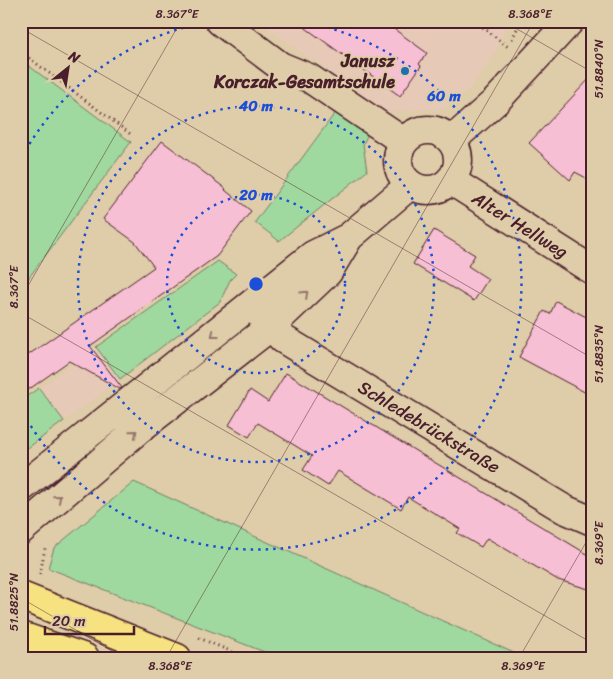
<svg xmlns="http://www.w3.org/2000/svg" width="613" height="679" font-family="Sriracha,sans-serif">
<style>
.built{fill:#e6c9b6}
.green{fill:#9fd99f;stroke:#747c65}
.building{fill:#f7bfd3;stroke:#4a1f2b}
.lines{fill:none;stroke-linecap:round;stroke-linejoin:round}
.minor-casing{stroke:#4a1f2b;stroke-width:31}
.major-casing{stroke:#4a1f2b;stroke-width:31}
.path{stroke:#4a1f2b;stroke-width:3;stroke-dasharray:1 4;stroke-linecap:butt}
.minor{stroke:#dfcdaa;stroke-width:28}
.major{stroke:#f7e281;stroke-width:28}
.oneway{stroke:#94766a}
.ticks{fill:none;stroke:#4a1f2b;stroke-width:1;stroke-opacity:0.45}
.ring{fill:none;stroke:#1d4ed8;stroke-width:2.5;stroke-dasharray:2.5 5}
.poi-dot{fill:#1f6fb2;stroke:#dfcdaa;stroke-width:2}
.labels{text-anchor:middle;dominant-baseline:central;stroke-width:4.5;stroke-linejoin:round;paint-order:stroke}
.poi-label{font-size:18px;font-weight:bold;fill:#4a1f2b;stroke:#dfcdaa;text-anchor:end}
.street-label{font-size:18px;fill:#4a1f2b;stroke:#dfcdaa}
.centre{fill:#1d4ed8;stroke:#dfcdaa;stroke-width:2.5}
.ring-label{font-size:15px;text-anchor:middle;font-weight:bold;fill:#1d4ed8;stroke:#dfcdaa;stroke-width:4.5;stroke-linejoin:round;paint-order:stroke}
.neatline{fill:none;stroke:#4a1f2b;stroke-width:2}
.ticks-label{font-size:12px;text-anchor:middle;fill:#4a1f2b}
</style>
<rect width="100%" height="100%" fill="#dfcdaa"/>
<filter id="ink" filterUnits="userSpaceOnUse"><feTurbulence type="fractalNoise" baseFrequency=".02" numOctaves="2"/><feDisplacementMap in="SourceGraphic" scale="10" xChannelSelector="R" yChannelSelector="G"/><feConvolveMatrix kernelMatrix="1 2 1 2 8 2 1 2 1" color-interpolation-filters="sRGB"/></filter>
<g filter="url(#ink)">
<path class="built" d="M257,21h252l-15,34 -22,31 -26,22 -59,4z
M96,347l24,32 -56,42 -25,-33z"/>
<path class="green" d="M21,60l110,82 -110,146z
M335,113l33,21 -5,10 4,27 -88,70 -24,-19z
M218,261l18,13 -6,6 -10,22 -100,77 -24,-32z
M39,388l25,33 -43,32v-53z
M134,482l391,176h-245l-232,-90 6,-20z"/>
<path class="building" d="M296,21h87l44,32 -8,11 2,2 -21,30z
M592,76v105l-17,-9 -5,8 -41,-37z
M162,141l64,48 -1,1 26,21 -34,45 -127,90 32,42 -2,1 -51,-28 -48,34v-35l133,-93 -19,-25 -32,-23z
M434,230l41,25 -7,11 20,13 -14,22 -61,-37z
M556,301l36,19v76l-73,-39 25,-46 6,3z
M286,373l306,184v33l-34,-10 -71,-42 -6,9 -24,-14 3,-4 -52,-32 -7,12 -63,-38 -10,15 -25,-16 9,-14 -54,-33 -9,14 -20,-12 21,-35 18,12z"/>
<g class="lines">
<defs>
<path id="minor" d="M220,21l60,45 29,12 95,64
M398 160a30 30 0 1 1 60 0a30 30 0 1 1-60 0Z
M451,141l45,-40 74,-80
M450,180l142,90
M260,314l23,25 281,170 28,12
M21,488l292,-233 36,-18 61,-52
M21,530l117,-100 132,-103 58,-55 21,-35"/>
<path id="major" d="M21,596l156,62
M21,636l64,22"/>
</defs>
<use href="#minor" class="minor-casing"/>
<use href="#major" class="major-casing"/>
<path class="path" d="M475,21l33,26
M512,39l9,-18
M21,52l112,84
M40,574l5,-26
M199,638l48,20"/>
<use href="#minor" class="minor"/>
<use href="#major" class="major"/>
</g>
<defs><path id="oneway-chevron" d="M-2-3.5L2.5 0L-2 3.5" fill="none" stroke-width="1.6" stroke-linecap="round" stroke-linejoin="round" transform="scale(1.25)"/></defs>
<g class="oneway">
<use href="#oneway-chevron" transform="translate(305 294) rotate(-43)"/>
<use href="#oneway-chevron" transform="translate(214 335) rotate(142)"/>
<use href="#oneway-chevron" transform="translate(134 433) rotate(-40)"/>
<use href="#oneway-chevron" transform="translate(58 498) rotate(-41)"/>
</g>
</g>
<path class="ticks" d="M503,21l89,51M21,28l571,330M21,298l160,-277M21,313l571,330M21,598l103,60M166,658l368,-637M519,658l73,-126"/>
<g class="ring">
<circle cx="256" cy="284" r="89"/>
<circle cx="256" cy="284" r="178"/>
<path d="M22 157A266 266 0 0 1 214 21M298 21A266 266 0 1 1 22 411"/>
</g>
<circle class="poi-dot" cx="405" cy="71" r="5"/>
<g class="labels">
<g class="poi-label">
<text x="395" y="61">Janusz<tspan x="395" dy="21">Korczak-Gesamtschule</tspan></text>
</g>
<g class="street-label">
<text transform="translate(520 225) rotate(32)">Alter Hellweg</text>
<text transform="translate(429 427) rotate(31)">Schledebrückstraße</text>
</g>
</g>
<circle cx="256" cy="284" r="8" class="centre"/>
<g class="ring-label">
<text x="444" y="101">60 m</text>
<text x="256" y="111">40 m</text>
<text x="256" y="200">20 m</text>
</g>
<rect width="613" height="679" fill="none" stroke="#dfcdaa" stroke-width="55"/>
<g transform="translate(68 68) rotate(30)" stroke="#dfcdaa" stroke-width="4" paint-order="stroke">
<path d="M0-4L9 19L0 12L-9 19Z" fill="#4a1f2b"/>
<text y="-8" font-size="14" font-weight="bold" text-anchor="middle" fill="#4a1f2b">N</text>
</g>
<path d="M45 626v8h89v-8" fill="none" stroke="#4a1f2b" stroke-width="2.5"/>
<text x="52" y="626" font-size="15" fill="#4a1f2b" stroke="#dfcdaa" stroke-width="4" paint-order="stroke">20 m</text>
<rect x="28" y="28" width="558" height="624" class="neatline"/>
<g class="ticks-label">
<text x="177" y="18">8.367°E</text>
<text x="530" y="18">8.368°E</text>
<text transform="translate(599 69) rotate(-90)" y="4">51.8840°N</text>
<text transform="translate(14 287) rotate(-90)" y="4">8.367°E</text>
<text transform="translate(599 354) rotate(-90)" y="4">51.8835°N</text>
<text transform="translate(599 543) rotate(-90)" y="4">8.369°E</text>
<text transform="translate(14 602) rotate(-90)" y="4">51.8825°N</text>
<text x="170" y="670">8.368°E</text>
<text x="523" y="670">8.369°E</text>
</g>
</svg>
